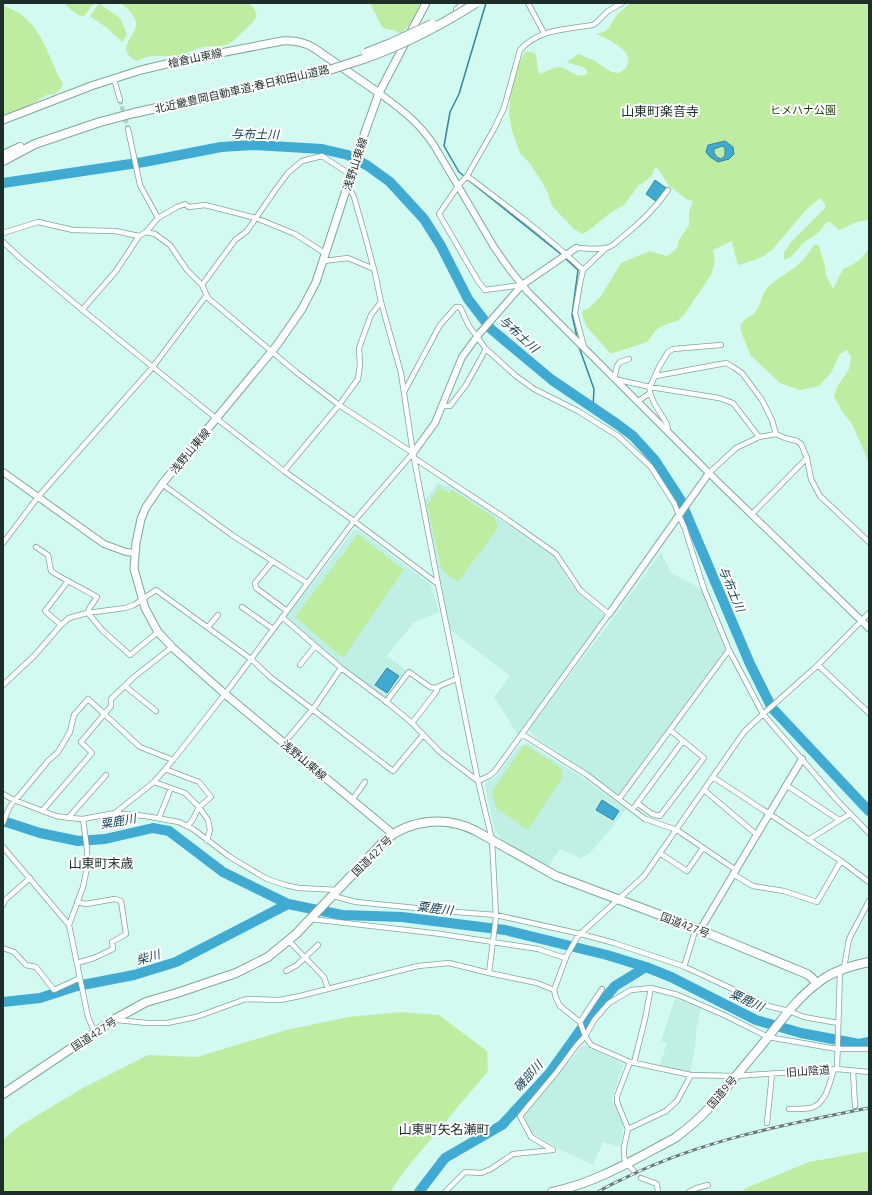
<svg xmlns="http://www.w3.org/2000/svg" width="872" height="1195" font-family="Ubuntu,'Noto Sans JP',sans-serif">
<style>
.built{fill:#c0f0e5}
.green{fill:#beeda2}
.water{fill:#3fabd2;stroke:#35859f;fill-rule:evenodd}
.lines{fill:none;stroke-linecap:round;stroke-linejoin:round}
.stream{stroke:#35859f;stroke-width:1.5}
.river{stroke:#3fabd2;stroke-width:10}
.minor-tunnel{stroke:#afd1c9;stroke-width:4.5;stroke-dasharray:4.5 2;stroke-linecap:butt}
.minor-casing{stroke:#80a59d;stroke-width:6}
.tertiary-casing{stroke:#80a59d;stroke-width:8}
.secondary-casing{stroke:#80a59d;stroke-width:9}
.trunk-casing{stroke:#80a59d;stroke-width:10}
.motorway-casing{stroke:#80a59d;stroke-width:10}
.minor{stroke:#fff;stroke-width:4.5}
.tertiary{stroke:#fff;stroke-width:6}
.secondary{stroke:#fff;stroke-width:7}
.trunk{stroke:#fff;stroke-width:8}
.motorway{stroke:#fff;stroke-width:8}
.rail-casing{stroke:#647d77;stroke-width:3}
.rail{stroke:#fff;stroke-width:1.5;stroke-dasharray:4.5;stroke-linecap:butt}
.motorway-bridge-casing{stroke:#80a59d;stroke-width:10;stroke-linecap:butt}
.motorway-bridge{stroke:#fff;stroke-width:8}
.labels{text-anchor:middle;dominant-baseline:central;stroke-width:4;stroke-linejoin:round;paint-order:stroke}
.street-label{font-size:11px;fill:#1d2d29;stroke:#fff}
.park-label{font-size:11px;fill:#1f3c08;stroke:#fff}
.water-label{font-size:12px;font-style:italic;fill:#154353;stroke:#fff}
.quarter-label{font-size:13px;fill:#1d2d29;stroke:#fff}
</style>
<rect width="100%" height="100%" fill="#d3faf1"/>
<path class="built" d="M438,483l9,4 2,-3 104,72 22,34 29,25 1,2 -87,118 -24,-38 16,-21 -61,-47 -25,-128z
M357,529l74,56 8,27 -25,10 -27,34 20,15 -19,27h-3l-41,-30 -44,-38 -14,-13 68,-87z
M661,552l10,21 29,15 25,62 -106,145 -37,-27 -49,-32 -5,-6 85,-112z
M527,743l59,37 40,29 -15,20 -22,25 -9,4 -20,-9 -11,17 -18,-9 -28,-15v-2l-4,-4 -5,-7 -9,-43 2,-4 9,-5 23,-31z
M675,998l26,10 -5,23 -1,18 -5,23 -31,-5 8,-24 -6,-2z
M583,1045l35,16 4,3 1,2 -11,32v2l11,24 -2,23 -18,-5 -10,23 -35,-16 -25,-15 -9,-18z"/>
<path class="green" d="M64,3h30l-10,13h-4l-10,-7z
M99,3l22,16 6,16 -5,7 -16,-15 -15,-10 -1,-1z
M121,3h128c10,10 10,14 -1,24 -8,7 -16,18 -27,19 -6,1 -12,0 -18,1 -10,2 -18,8 -29,9 -9,1 -19,-1 -27,1 -6,1 -8,6 -14,2 -19,-14 9,-25 2,-40 -3,-7 -9,-11 -14,-16z
M370,3h50l-8,19 -11,12 -7,-4 -8,-1 -4,-2z
M631,3h238v217l-12,2 -18,8 -9,-8 -4,1 -8,10 -15,10 -12,14 -7,3v-8l8,-11 33,-33v-4l-5,-6 -14,12 -34,40 -10,7 -22,8 -3,-2 -5,-22 -19,9 2,12 -4,13 -28,41 -6,5 -8,2 -12,6 -10,13 -33,11h-4l-24,-27 -4,-12 1,-4 5,-1 13,-13 20,-33 29,-12 16,5 4,-2 7,-6 2,-8 10,-15v-13l4,-11 -5,-1 -19,-14 -12,-19 -4,3v4l-7,7 -7,4 -15,20 -14,8 -17,14 -10,7 -8,-4 -23,-24 -5,-15 -7,-12 -9,-14 -11,-12 -8,-22 -3,-17 3,-36 13,-26h8l3,3 2,16 3,3c5,-3 13,-7 18,-7 11,1 18,14 29,6 -4,-9 -14,-7 -21,-11l11,-8c5,2 10,4 15,6 6,3 17,13 24,13 4,0 8,-4 10,-7 8,-16 -20,-27 -31,-32 15,-3 12,-7 20,-18 4,-5 10,-9 15,-13z
M3,5c7,4 16,7 21,12 22,19 25,43 39,67l-2,4 -6,6 -8,1 -24,14 -20,6z
M815,244l4,2 6,20 1,9 7,14 10,-20c14,-6 18,-9 26,-21v215l-17,-39 -10,-13 -8,-15 3,-9 12,-18 2,-12 -4,-7 -7,4 -9,19 -11,12 -4,2 -17,3 -19,-7 -29,-27 -10,-24c-3,-14 10,-13 15,-21 6,-8 5,-17 12,-24 9,-9 22,-15 32,-24 6,-5 10,-13 15,-19z
M439,487l10,6 3,-3 43,28 3,10 -40,54 -12,-8 -5,-7 -14,-62z
M358,534l46,36 -61,88 -48,-41z
M526,745l35,23 2,9 -35,53 -32,-22 -4,-17 31,-44z
M400,1012l39,3 48,36 1,20 -83,99 -15,22h-387v-52l15,-13 65,-39 65,-33 49,2 89,-27 63,-13z
M869,1151v41h-127l4,-4 63,-26z"/>
<path class="water" d="M725,141l8,6 1,7 -5,5 -11,3 -8,-5 -4,-5 2,-7zM722,146l3,2v8l-4,3 -4,-2 -3,-4v-4z
M655,180l11,8 -9,14 -11,-8z
M387,668l12,8 -12,17 -12,-8z
M602,800l17,11 -6,9 -17,-10z"/>
<g class="lines">
<path class="stream" d="M464,176l-5,-4 -15,-26 6,-34 9,-18 27,-91
M467,179l95,76
M565,258l13,12 -6,45 5,22
M579,347l15,42 -1,19"/>
<path class="river" d="M3,183l141,-21 77,-15 32,-2 69,4 26,6 20,11 22,16 34,37 17,27 27,53 23,30 61,51 65,44 16,12 21,23 26,40 70,165 22,44 97,103
M3,821l37,12 38,8 27,-2 48,-11 16,3 54,41 65,32 54,11 60,2 103,13 102,25 39,12 25,10 85,43 45,13 58,11 10,-2
M3,1002l37,-4 37,-12 57,-11 42,-13 112,-58
M419,1192l26,-34 57,-33 47,-51 45,-63 21,-25 31,-19"/>
<path class="minor-tunnel" d="M120,100l8,29
M634,1171l7,7"/>
<defs>
<path id="minor" d="M528,3l16,30
M114,79l6,21
M128,129l12,56 18,33
M467,176c40,30 80,60 116,94l-3,13 -5,30 9,34
M348,186l6,11 10,35 11,41 6,29 20,71 12,80 25,131 40,197 14,59 4,77 -7,56
M146,232l9,2 15,11 17,25 15,15 6,13 88,74 43,33 74,48
M3,233l35,-11 35,8 42,1 24,5
M3,242l16,15 66,55 132,107 67,52 70,50 84,63
M576,248c10,0 21,2 31,0 5,-2 10,-6 13,-9 18,-14 35,-30 48,-49
M324,261l24,-3 26,11
M583,270l23,-22
M202,285l33,-45 12,-9 29,-42 12,-16 14,-12 20,-5 29,19
M522,285l-37,5 -7,-9 -39,-67 19,-28 9,-10 27,-47 10,-21 16,-58c19,-21 46,-21 73,-25l4,-3 11,-11 14,-8
M82,310l34,-39 23,-35 7,-4 12,-14 19,-11 8,-3 4,3 16,-2 51,13 39,16 31,20
M486,349l30,27 18,13 44,22 40,25 33,31 23,36 11,26 19,60 25,61 34,64 73,85 33,34
M629,359l-9,3 -3,4 -3,13 36,8 69,11 14,5 26,34
M656,376l70,-13 7,4 9,6 20,27 10,20 4,14
M404,392l36,-67 16,-18h4l9,19 17,23 -20,36 -16,21h-8
M637,402l13,-9
M668,432l-1,-8 -13,-21 -4,-10v-6l9,-20 9,-15 5,-3 48,-4
M414,458l94,62 48,34 24,36 29,24 -114,157 -6,5 -11,5
M284,471l55,-66 19,-26 2,-14 -1,-17 12,-33 10,-13
M709,473l27,-25 23,-11 17,-3 9,4 12,3 4,3 6,14 4,21 9,17 49,46
M162,484l70,51 75,48
M751,515l56,-57
M3,543l35,-46 114,-129 54,-72
M36,547l12,8 3,16c15,10 31,17 46,26l-8,12 -1,4 15,18 27,24 28,-23
M273,561l-18,22 1,5 31,23
M242,607l31,22
M869,613l-51,52 -55,49 -19,18 -100,144 -66,60 -11,19 -13,35 2,8 4,8 20,16 5,14 6,9 39,17 61,13 45,1 101,-7 32,3
M282,617l59,51 47,35 24,20 28,29 38,29
M61,625l-16,-14 23,-30
M208,627l10,-12
M300,665l15,-19
M818,665l51,48
M3,685l31,-29 27,-31 8,-7 18,-5 38,-5 9,-3 22,-15 95,69 19,18 42,32 81,62 30,-36
M125,686l31,25
M386,702l23,-30 21,15 5,1 23,-10
M412,723l24,-31 2,-5
M522,734l65,41 58,44 32,11 59,40
M284,743l32,-38 25,-37
M165,769l34,13 12,15 -12,10 -7,14 -5,5
M713,777l128,84 28,21
M154,782l31,11 14,14 9,13 2,10 -3,10
M786,785l53,35
M704,790l52,44
M3,794l11,6 42,16 14,2 13,1 32,-6 30,3 34,6 14,7 37,28 37,22 18,6 14,3 39,2
M619,799l110,-149
M352,800l13,-18
M637,803l15,11 8,2 44,-58 -34,-28
M633,809l50,-68
M42,811l50,-58 -11,-11 30,-36v-7l23,-22 38,-30
M115,813l39,-31 19,-22 52,-66 129,-173 59,-68
M68,818l38,-43
M159,818l12,-30
M83,819l4,30v19l-4,19 -14,38 19,92 7,16
M3,823c4,-10 7,-20 16,-27l29,-35 10,-9 12,-20 4,-17 14,-16 52,48 33,13
M808,840l42,-26
M3,847l66,78
M661,854l26,17 16,-23
M733,874l20,12 31,5 33,11 24,-41
M333,896l23,6 100,10 40,3 85,19 33,9 69,23 71,33 14,7 21,5 15,6 34,6
M77,902l9,2 29,-5 6,2 5,33 -14,8 1,7 -19,9 -17,5
M3,905l2,-5 25,-22
M311,919l130,15 97,15 27,9
M289,941l35,36 4,12
M3,948l11,4 12,13 10,2 18,23 26,-12
M684,967l12,-39
M844,968l5,-29 20,-38
M286,971l11,-6 21,-20
M117,1020l30,3h20l29,-6 50,-18 34,1 20,-4 118,-30 31,-3 40,10 48,10 17,7
M580,1022l22,-33
M630,1062l-13,34v6l11,27 -4,18v10l2,6 8,8
M634,1063l11,-44 6,-31
M837,1069l3,-99
M853,1071l2,35
M789,1109c6,0 15,0 22,-1 15,-4 19,-26 23,-39
M767,1123l5,-49
M628,1129l38,-18 11,-10 14,-26
M641,1178l16,6 1,8
M445,1192l20,-20 16,1 10,-4 22,-15 40,-4 -22,-13 -11,-21 36,-43 20,-27 9,-10 10,-17 14,-16 22,-13 20,-2 27,7 46,20 44,22 69,12h32
M689,1192l8,-4 11,-3"/>
<path id="tertiary" d="M379,93c23,17 41,30 56,54l59,100 16,23 18,22 190,190 151,146
M413,453l22,-30 27,-66 17,-23 43,-49 54,-37
M3,472l101,72 22,8 9,1
M609,614l100,-141
M700,930l102,-171"/>
<path id="secondary" d="M3,120l88,-34 50,-16 38,-9 103,-20c12,-1 22,1 32,7l65,45
M393,834l-168,-140 -53,-47 -14,-15 -13,-24 -11,-39 2,-26 5,-24 5,-12 16,-23 115,-139 25,-36 14,-27 49,-150 14,-39 47,-90"/>
<path id="trunk" d="M3,1094l112,-75 31,-17 31,-9 59,-20 32,-16 28,-23 89,-94c26,-21 61,-24 91,-9l80,45 144,54 107,44 5,4 5,6
M552,1192c44,-9 83,-33 123,-54 12,-9 23,-18 33,-29 19,-22 38,-45 57,-68 18,-23 36,-48 61,-64 14,-8 28,-12 43,-15"/>
<path id="motorway" d="M458,10l9,-7
M3,155l17,-8
M3,161l32,-17 65,-22 34,-9 169,-37"/>
</defs>
<use href="#minor" class="minor-casing"/>
<use href="#tertiary" class="tertiary-casing"/>
<use href="#secondary" class="secondary-casing"/>
<use href="#trunk" class="trunk-casing"/>
<use href="#motorway" class="motorway-casing"/>
<use href="#minor" class="minor"/>
<use href="#tertiary" class="tertiary"/>
<use href="#secondary" class="secondary"/>
<use href="#trunk" class="trunk"/>
<use href="#motorway" class="motorway"/>
<defs>
<path id="rail" d="M598,1192c9,-6 19,-10 29,-15 76,-37 160,-53 242,-69"/>
</defs>
<use href="#rail" class="rail-casing"/>
<use href="#rail" class="rail"/>
<defs>
<path id="motorway-bridge" d="M366,53l25,-10 41,-19
M303,76c15,-2 30,-7 45,-12 46,-14 87,-35 128,-61"/>
</defs>
<use href="#motorway-bridge" class="motorway-bridge-casing"/>
<use href="#motorway-bridge" class="motorway-bridge"/>
</g>
<g class="labels">
<g class="street-label">
<text transform="translate(195 58) rotate(-12)">檜倉山東線</text>
<text transform="translate(242 89) rotate(-13)">北近畿豊岡自動車道;春日和田山道路</text>
<text transform="translate(355 164) rotate(-72)">浅野山東線</text>
<text transform="translate(190 451) rotate(-50)">浅野山東線</text>
<text transform="translate(304 760) rotate(40)">浅野山東線</text>
<text transform="translate(372 856) rotate(-45)">国道427号</text>
<text transform="translate(685 925) rotate(21)">国道427号</text>
<text transform="translate(94 1034) rotate(-33)">国道427号</text>
<text transform="translate(808 1071) rotate(-4)">旧山陰道</text>
<text transform="translate(722 1092) rotate(-49)">国道9号</text>
</g>
<g class="park-label">
<text x="803" y="110">ヒメハナ公園</text>
</g>
<g class="water-label">
<text transform="translate(255 134) rotate(1)">与布土川</text>
<text transform="translate(519 334) rotate(42)">与布土川</text>
<text transform="translate(732 589) rotate(67)">与布土川</text>
<text transform="translate(118 821) rotate(-10)">粟鹿川</text>
<text transform="translate(435 908) rotate(7)">粟鹿川</text>
<text transform="translate(148 957) rotate(-16)">柴川</text>
<text transform="translate(747 1000) rotate(25)">粟鹿川</text>
<text transform="translate(528 1076) rotate(-48)">磯部川</text>
</g>
<g class="quarter-label">
<text x="660" y="111">山東町楽音寺</text>
<text x="101" y="863">山東町末歳</text>
<text x="444" y="1129">山東町矢名瀬町</text>
</g>
</g>
<rect width="872" height="1195" fill="none" stroke="#1d2d29" stroke-width="8"/>
</svg>
